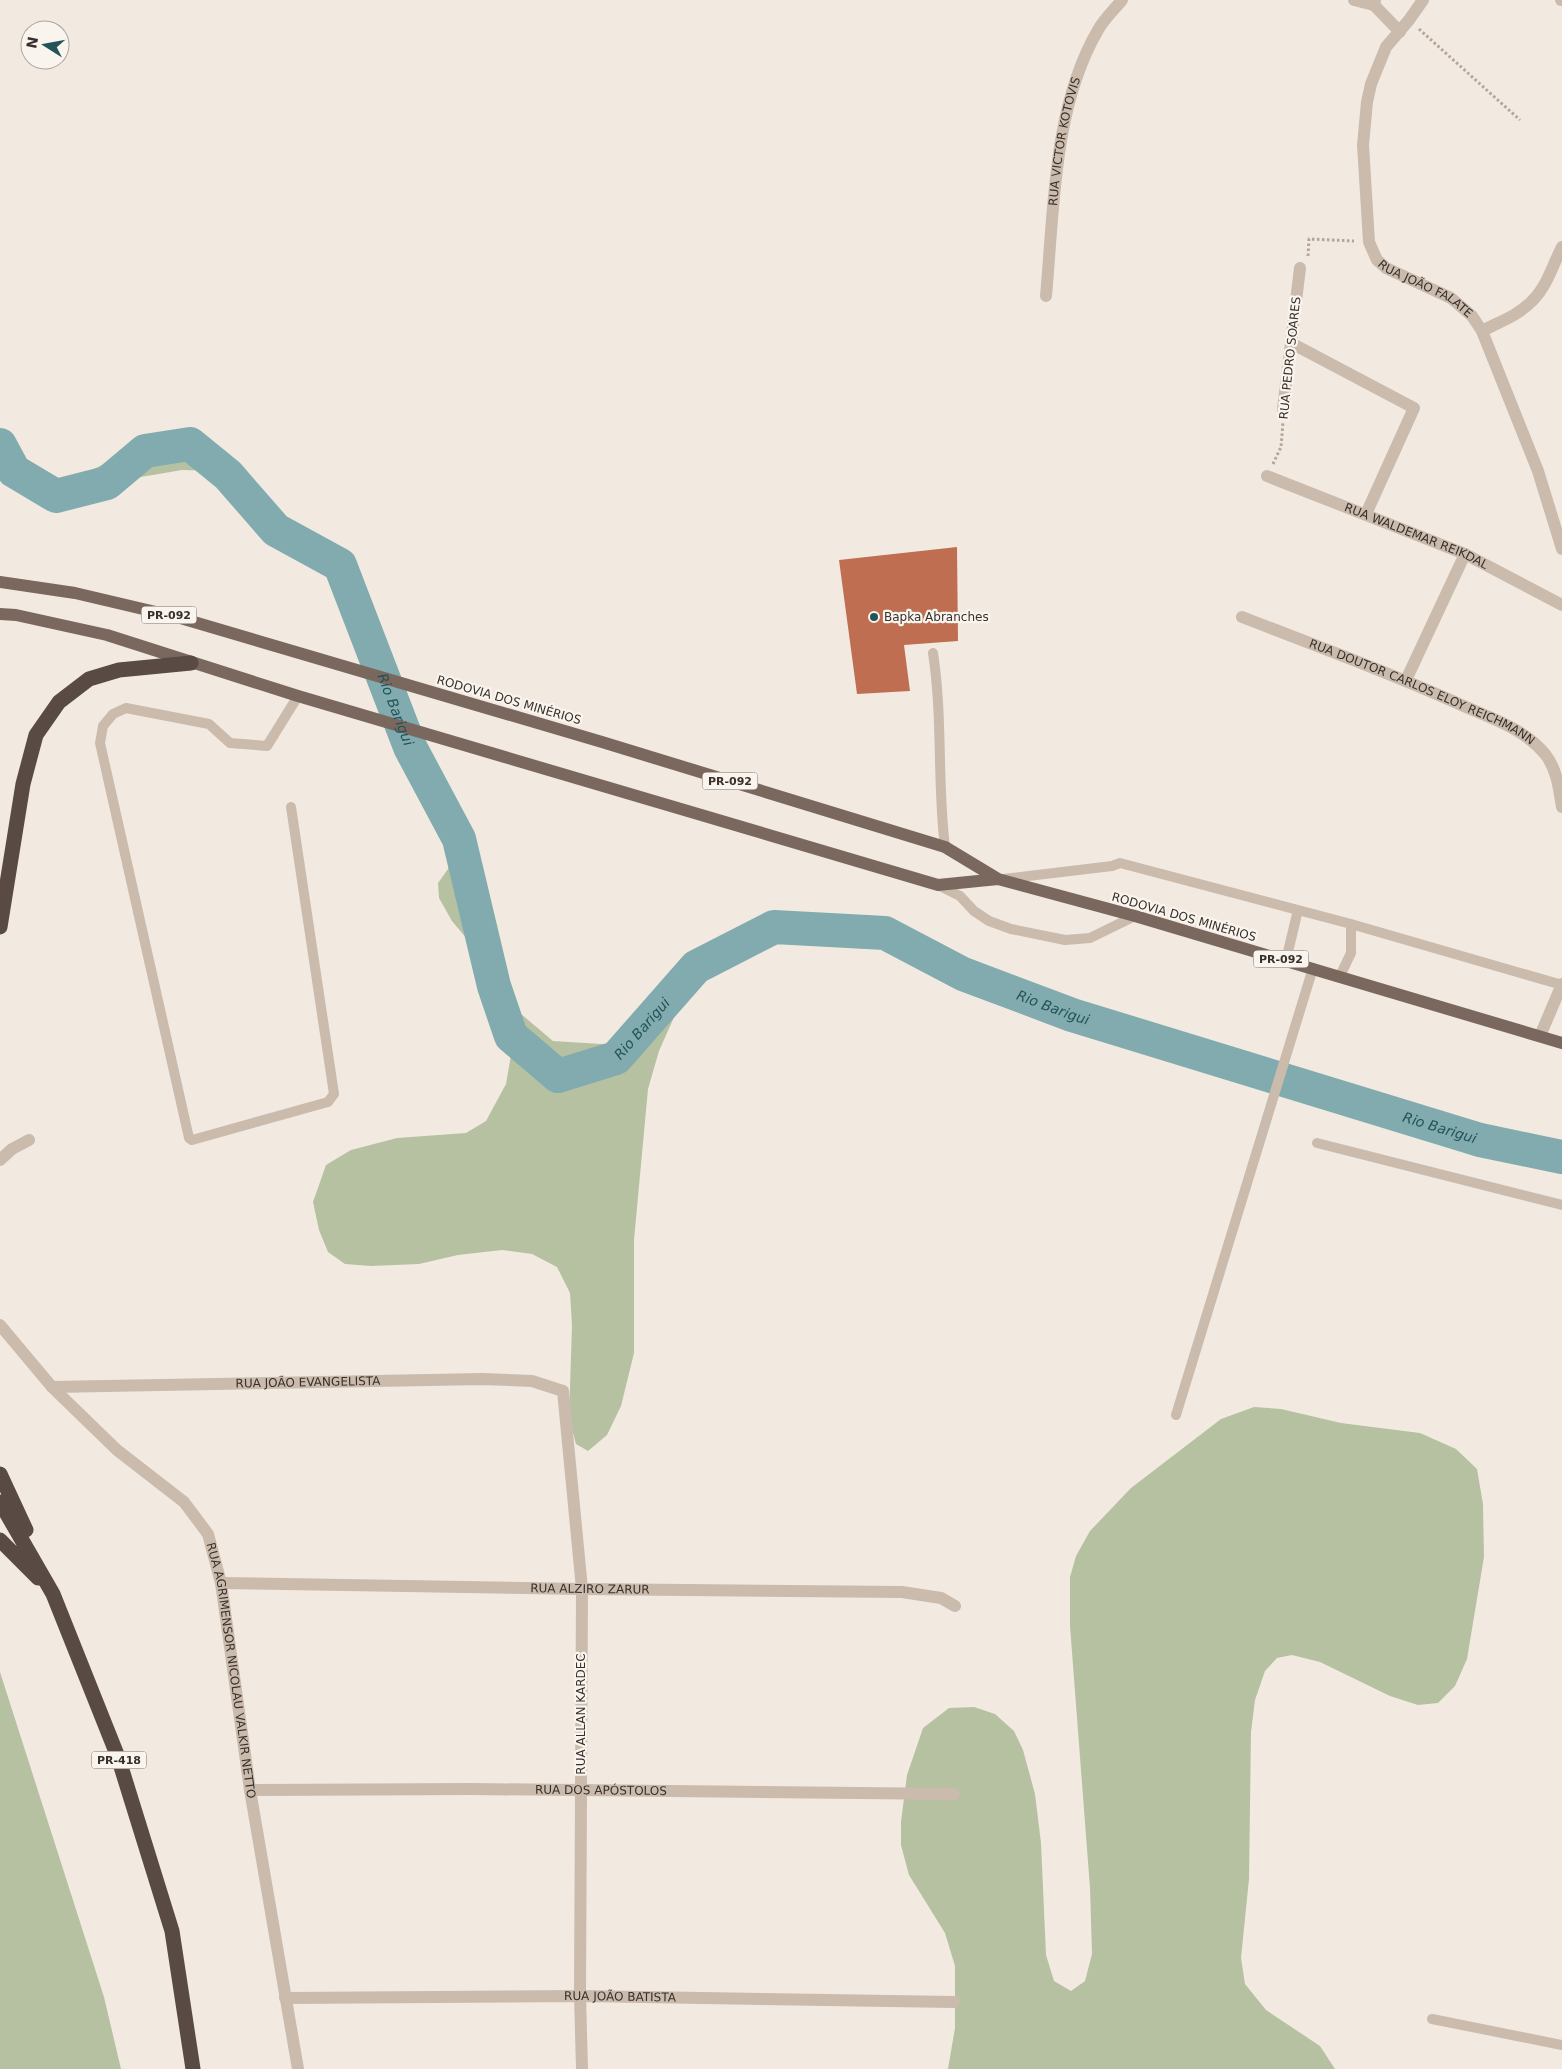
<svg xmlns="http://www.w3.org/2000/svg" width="1562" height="2069" font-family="'DejaVu Sans',sans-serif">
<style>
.green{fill:#b6c1a1}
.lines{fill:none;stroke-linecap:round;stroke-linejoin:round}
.river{stroke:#81abae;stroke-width:34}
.building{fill:#bf6e52}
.path{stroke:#b6a597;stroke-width:3;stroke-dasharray:2.5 2.5;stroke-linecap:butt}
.lane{stroke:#cabbad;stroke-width:10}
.street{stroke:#cabbad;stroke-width:12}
.primary{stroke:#7a685e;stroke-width:12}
.highway{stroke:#594a43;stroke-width:15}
.poi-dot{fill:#235459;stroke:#faf4ee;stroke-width:2}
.labels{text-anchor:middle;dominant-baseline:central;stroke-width:4.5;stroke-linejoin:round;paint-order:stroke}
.shield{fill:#faf4ee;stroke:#736b66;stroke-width:1}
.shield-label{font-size:11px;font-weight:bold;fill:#39302b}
.street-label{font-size:12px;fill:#39302b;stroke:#faf4ee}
.poi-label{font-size:12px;fill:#39302b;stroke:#faf4ee;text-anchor:start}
.water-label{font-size:14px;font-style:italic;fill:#235459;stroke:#faf4ee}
</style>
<rect width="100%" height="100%" fill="#f2eae1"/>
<path class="green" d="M148,442l41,2 33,27 -40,-1 -47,8 -57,28 -33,2 -28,-19 -17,-24v-19l18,23 36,20z
M475,852l33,151 45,38 64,4 82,-91 10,-4 -6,18 -24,38 -20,45 -11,38 -14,151v113l-13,53 -14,29 -19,16 -12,-7 -7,-26 3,-93 -2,-32 -13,-26 -25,-13 -30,-4 -44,5 -39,9 -48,2 -26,-2 -17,-12 -9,-22 -6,-28 13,-37 25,-15 46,-12 69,-5 20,-12 20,-37 5,-29 -1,-38 -5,-22 -18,-32 -35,-42 -13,-23 -1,-15 15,-21z
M1254,1407l27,2 60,14 79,10 36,16 21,20 6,35 1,53 -17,102 -12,27 -17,17 -20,2 -28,-9 -70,-34 -28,-7 -15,3 -12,13 -10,29 -4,32 -2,147 -8,79 4,26 21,26 54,36 15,23h-387l7,-41v-62l-10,-33 -36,-58 -8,-30v-23l6,-47 16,-47 26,-20 25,-1 21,7 19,17 9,19 12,44 6,49 5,112 8,26 17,10 14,-10 7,-27 -2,-66 -20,-262v-49l6,-21 14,-25 41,-43 90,-69z
M0,1672l104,325 17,72h-121z"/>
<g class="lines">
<path class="river" id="s1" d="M0,445l14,26 42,25 51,-13 38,-32 45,-7 38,31 48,55 64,35 70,182 49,92 35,147 17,50 47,40 58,-18 80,-91 78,-40 111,6 78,41 109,41 408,125 82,17"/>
</g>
<path class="building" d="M957,547l1,94 -54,4 6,46 -53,3 -18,-134z"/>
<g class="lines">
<path class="path" d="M1419,29l101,91
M1308,256l1,-17 45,2
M1273,464l8,-17 2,-25"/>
<path class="lane" d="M933,653c10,65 4,130 12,194
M291,807l43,287 -6,8 -136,38 -3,-2 -89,-395 3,-17 10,-12 13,-6 83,16 21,19 37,3 31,-50
M1003,879l109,-13 8,-3 231,61 211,61
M938,885l22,11 14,15 15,10 22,8 54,11 25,-2 45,-22
M1286,960l12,-50
M1340,976l11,-23v-29
M1317,1143l245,62
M1176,1415l137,-447
M1432,2019l130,26"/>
<g class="street">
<path d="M1354,0l20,5"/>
<path d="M1375,0l-1,5 26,27"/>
<path id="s2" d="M1423,0l-14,20 -23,27 -15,37 -4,18 -4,43 6,97 8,18 9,8 65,30 21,18 10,15 56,140 24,78"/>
<path d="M1561,0h1"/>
<path id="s3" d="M1046,296c8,-87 7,-189 52,-266 6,-11 16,-20 24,-30"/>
<path d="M1482,331c17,-9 37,-16 50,-30 15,-14 21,-37 30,-54"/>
<path d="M1291,343l123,65 -48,106"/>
<path d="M1283,409l17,-141"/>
<path id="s4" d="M1267,476l198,78 97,51"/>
<path id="s5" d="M1242,617c72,28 144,54 215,86 30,14 66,24 88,51 12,15 14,35 17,53"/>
<path d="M1406,680l59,-126"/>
<path d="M1540,1036l22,-52"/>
<path d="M0,1160l12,-11 17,-9"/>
<path id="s6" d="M0,1325l52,62 65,63 67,52 24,32 13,49 29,207 48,279"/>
<path id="s7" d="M52,1387l430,-8 50,2 31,10 19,198 -2,407 2,73"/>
<path id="s8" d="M221,1583l361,6 320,3 39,6 14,8"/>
<path id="s9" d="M250,1790l222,-1 482,5"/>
<path id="s10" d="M285,1998l295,-2 374,6"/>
</g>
<path class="primary" d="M0,582l75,11 102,24 425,125 343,105 53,32 137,37 427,127
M0,614l16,1 91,20 191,61 640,189 60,-6"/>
<path class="highway" d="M0,927l23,-143 13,-49 23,-33 30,-23 30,-9 72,-7
M0,1474l26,56
M0,1502l53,92 65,163 54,174 21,138
M0,1540l38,38"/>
</g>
<circle class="poi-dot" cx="874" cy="617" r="5"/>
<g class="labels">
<g class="shield">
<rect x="141.5" y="606.5" width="55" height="17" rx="4"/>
<rect x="702.5" y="772.5" width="55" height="17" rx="4"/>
<rect x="1253.5" y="950.5" width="55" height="17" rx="4"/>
<rect x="91.5" y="1751.5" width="55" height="17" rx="4"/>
</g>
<g class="shield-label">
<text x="169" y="615">PR-092</text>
<text x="730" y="781">PR-092</text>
<text x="1281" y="959">PR-092</text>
<text x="119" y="1760">PR-418</text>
</g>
<g class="street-label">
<text stroke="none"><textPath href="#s3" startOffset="156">RUA VICTOR KOTOVIS</textPath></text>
<text stroke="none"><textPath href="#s2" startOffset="335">RUA JOÃO FALATE</textPath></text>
<text transform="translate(1290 358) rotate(-84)">RUA PEDRO SOARES</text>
<text stroke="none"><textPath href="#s4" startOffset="161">RUA WALDEMAR REIKDAL</textPath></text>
<text stroke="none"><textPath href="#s5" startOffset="195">RUA DOUTOR CARLOS ELOY REICHMANN</textPath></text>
<text transform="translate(509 700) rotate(16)">RODOVIA DOS MINÉRIOS</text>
<text transform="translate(1184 917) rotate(16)">RODOVIA DOS MINÉRIOS</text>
<text stroke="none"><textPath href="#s7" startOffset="256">RUA JOÃO EVANGELISTA</textPath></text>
<text stroke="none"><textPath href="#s8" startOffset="369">RUA ALZIRO ZARUR</textPath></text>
<text stroke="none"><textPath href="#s6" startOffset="435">RUA AGRIMENSOR NICOLAU VALKIR NETTO</textPath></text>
<text transform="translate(581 1714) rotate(-90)">RUA ALLAN KARDEC</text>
<text stroke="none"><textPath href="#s9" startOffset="351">RUA DOS APÓSTOLOS</textPath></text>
<text stroke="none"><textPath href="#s10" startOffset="335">RUA JOÃO BATISTA</textPath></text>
</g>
<g class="poi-label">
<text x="884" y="617">Bapka Abranches</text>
</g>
<g class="water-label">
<text stroke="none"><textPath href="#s1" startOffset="576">Rio Barigui</textPath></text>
<text stroke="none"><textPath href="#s1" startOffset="1551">Rio Barigui</textPath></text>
<text stroke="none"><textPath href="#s1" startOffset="1086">Rio Barigui</textPath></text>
<text stroke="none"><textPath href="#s1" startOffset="1956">Rio Barigui</textPath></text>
</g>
</g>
<g transform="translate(45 45) rotate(281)"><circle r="24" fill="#faf4ee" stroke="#ada6a0"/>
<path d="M0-4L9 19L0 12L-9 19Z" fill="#235459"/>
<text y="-8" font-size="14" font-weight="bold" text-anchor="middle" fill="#39302b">N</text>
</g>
</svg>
